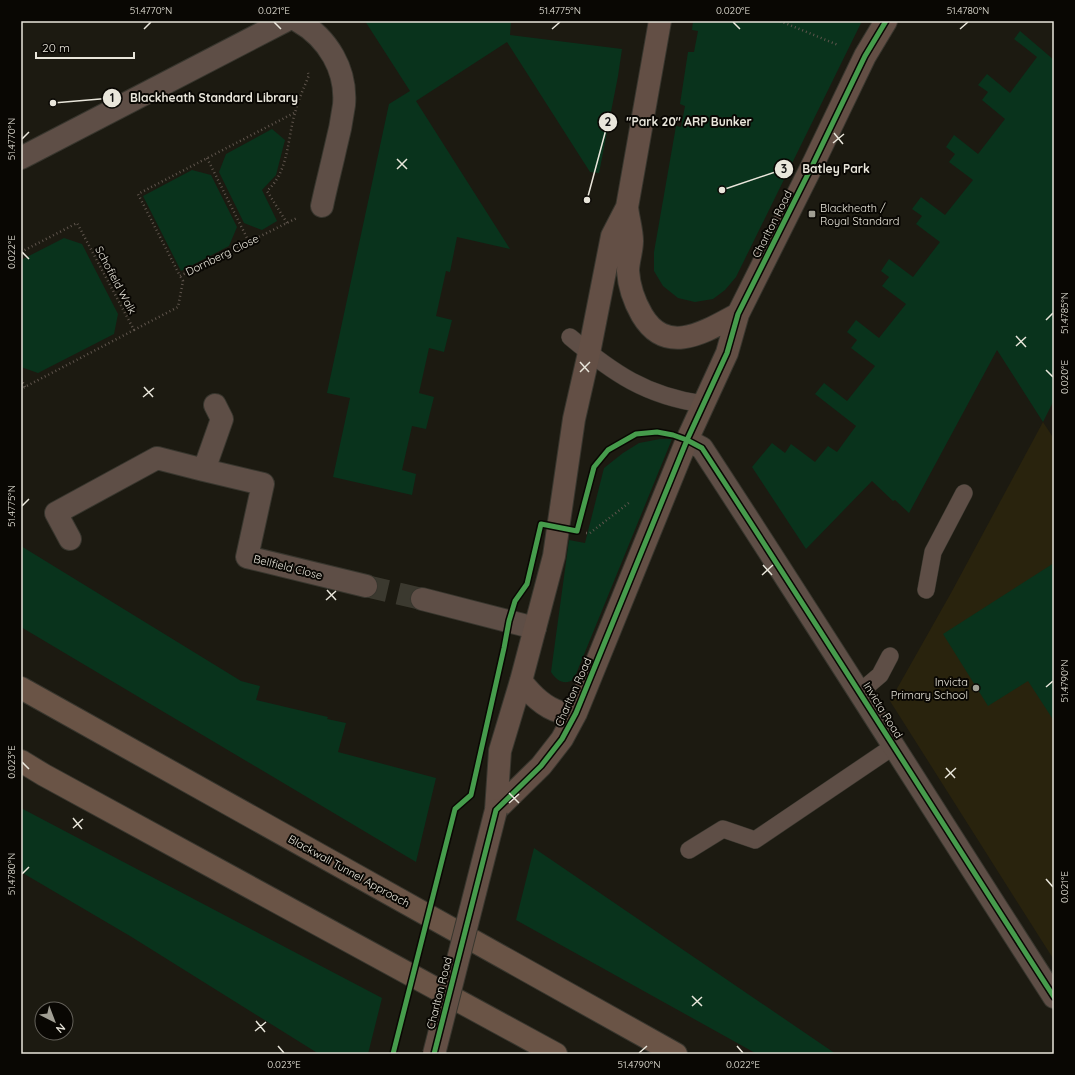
<svg xmlns="http://www.w3.org/2000/svg" width="1075" height="1075" font-family="Quicksand,sans-serif">
<style>
.built{fill:#29230d}
.green{fill:#09331c}
.lines{fill:none;stroke-linecap:round;stroke-linejoin:round}
.minor-tunnel{stroke:#3b392f;stroke-width:22;stroke-dasharray:22 11;stroke-linecap:butt}
.service-casing{stroke:#38362e;stroke-width:18}
.minor-casing{stroke:#38362e;stroke-width:24}
.secondary-casing{stroke:#38362e;stroke-width:24}
.trunk-casing{stroke:#38362e;stroke-width:24}
.path{stroke:#5f554d;stroke-width:2.5;stroke-dasharray:1 3;stroke-linecap:butt}
.service{stroke:#5e4e46;stroke-width:17}
.minor{stroke:#5e4e46;stroke-width:22}
.secondary{stroke:#634f45;stroke-width:22}
.trunk{stroke:#6a5446;stroke-width:22}
.secondary-bridge-casing{stroke:#38362e;stroke-width:24;stroke-linecap:butt}
.secondary-bridge{stroke:#634f45;stroke-width:22}
.cycleway-casing{stroke:#090703;stroke-width:8}
.cycleway{stroke:#469c4c;stroke-width:5}
.ticks{fill:none;stroke:#e9e6db;stroke-width:1.5}
.poi-dot{fill:#a19f94;stroke:#090703;stroke-width:1.5}
.labels{text-anchor:middle;dominant-baseline:central;stroke-width:4;stroke-linejoin:round;paint-order:stroke}
.poi-label{font-size:11px;fill:#e9e6db;stroke:#090703;text-anchor:start}
.street-label{font-size:11px;fill:#e9e6db;stroke:#090703}
.leader{fill:none;stroke:#e9e6db;stroke-width:1.5}
.callout-dot{fill:#e9e6db;stroke:#090703;stroke-width:1.5}
.mark-label{font-size:12px;text-anchor:middle;font-weight:bold;fill:#111}
.callout-label{font-size:12px;text-anchor:middle;font-weight:bold;fill:#e9e6db;stroke:#090703;stroke-width:4;stroke-linejoin:round;paint-order:stroke}
.neatline{fill:none;stroke:#e9e6db;stroke-width:1.5}
.ticks-label{font-size:10px;text-anchor:middle;fill:#e9e6db}
</style>
<rect width="100%" height="100%" fill="#1c1a11"/>
<path class="built" d="M1043,422l11,17v521l-164,-259 61,-108z"/>
<path class="green" d="M365,21h146l-1,14 112,14 -4,27 -19,97 -9,-1 -83,-130 -91,59 94,148 -53,-12 -7,35 -4,-1 -10,45 16,4 -8,32 -15,-4 -10,45 15,4 -8,32 -14,-3 -10,44 14,4 -4,21 -79,-18 17,-79 -23,-5 62,-289 21,-13z
M693,21h169l-126,256 -11,13 -12,9 -18,3 -17,-4 -15,-12 -9,-15v-19l22,-126 5,1 4,-21 -5,-2 8,-52h6l4,-21 -6,-1z
M1020,31l34,29v340l-11,22 -46,-72 -88,163 -14,-13 -2,1 -21,-20 -66,68 -54,-82 20,-24 13,10 6,-9 24,18 13,-16 9,6 19,-26 -41,-32 9,-11 23,18 28,-35 -24,-18 6,-8 -10,-8 9,-12 23,18 27,-34 -24,-18 7,-9 -8,-6 8,-12 24,18 27,-35 -24,-18 6,-8 -10,-7 9,-12 24,18 28,-35 -24,-18 6,-8 -9,-7 8,-12 24,19 27,-35 -23,-19 6,-8 -10,-7 9,-11 23,19 27,-36 -23,-18z
M272,129l13,11 -9,35 -14,15 15,31 -15,9 -18,-7 -25,-51 7,-18z
M192,170l19,5 26,52 -8,19 -48,25 -38,-75z
M64,238l18,6 36,70 -4,20 -76,39 -17,-6v-107z
M660,439h12l-98,240c-9,7 -17,2 -23,-7l18,-132 16,3 19,-75 19,-15 16,-10z
M21,546l220,135 19,5 -4,14 72,17 -1,2 19,4 -8,29 98,26 -20,84 -395,-235z
M1054,563v158l-26,-40 -40,25 -45,-72z
M21,808l361,190 -14,56h-49l-189,-118 -109,-64z
M534,848l302,206h-79l-241,-134z"/>
<g class="lines">
<path class="minor-tunnel" d="M366,586l56,13"/>
<defs>
<path id="service" d="M570,337c43,36 76,59 133,67
M926,590l7,-38 31,-59
M860,692l20,-17 10,-19
M689,850l34,-21 32,11 139,-94"/>
<path id="minor" d="M298,21c30,17 49,49 46,84 -2,15 -5,30 -9,45 -4,18 -9,37 -13,56
M21,158l264,-137
M215,405l7,14 -18,51 59,14 -16,73 119,29
M687,440l15,8c119,182 234,366 352,549
M70,539l-14,-26 101,-55 47,12
M422,599l113,29"/>
<path id="secondary" d="M627,207c1,11 5,23 5,34 0,10 -4,20 -4,30 1,16 6,30 14,44 25,42 64,16 96,-1
M521,681c10,13 22,26 39,31 5,1 11,1 16,1
M496,810l45,-44 21,-27 14,-26 111,-273 40,-87 11,-39 76,-152 51,-106 21,-35
M496,810l4,-59 21,-70 33,-125 20,-137 15,-66 23,-117 15,-29 33,-186"/>
<path id="trunk" d="M21,688l655,366
M21,761l23,14 512,279"/>
</defs>
<use href="#service" class="service-casing"/>
<use href="#minor" class="minor-casing"/>
<use href="#secondary" class="secondary-casing"/>
<use href="#trunk" class="trunk-casing"/>
<path class="path" d="M780,21l58,24
M772,22v-1
M294,113l-156,81 42,82 117,-58
M207,158l42,84
M287,223l-20,-32c22,-20 20,-51 28,-78 3,-13 9,-25 14,-38l-1,-2
M21,252l56,-29 57,107 -113,59
M134,330l44,-23 5,-26 -3,-5
M21,379l4,8
M586,533h4l40,-31"/>
<use href="#service" class="service"/>
<use href="#minor" class="minor"/>
<use href="#secondary" class="secondary"/>
<use href="#trunk" class="trunk"/>
<defs>
<path id="secondary-bridge" d="M434,1054l62,-244"/>
</defs>
<use href="#secondary-bridge" class="secondary-bridge-casing"/>
<use href="#secondary-bridge" class="secondary-bridge"/>
<defs>
<path id="cycleway" d="M393,1054l62,-245 16,-14 33,-147 5,-27 6,-20 12,-17 14,-60 36,7 17,-64 14,-17 28,-16 21,-2 16,3 14,5 15,8c119,182 234,366 352,549
M434,1054l62,-244 45,-44 21,-27 14,-26 111,-273 40,-87 11,-39 76,-152 51,-106 21,-35"/>
</defs>
<use href="#cycleway" class="cycleway-casing"/>
<use href="#cycleway" class="cycleway"/>
</g>
<path class="ticks" d="M274,22l7,7M733,22l7,7M144,29l7,-7M552,29l8,-7M960,29l8,-7M834,133l9,11M22,139l7,-7M833,143l11,-9M397,159l10,10M397,169l10,-10M22,252l7,7M1046,320l7,-7M1016,336l10,11M1016,346l10,-9M580,362l9,10M1046,370l7,7M580,372l10,-10M144,387l9,10M143,397l11,-9M22,506l7,-7M763,565l9,10M762,575l11,-10M327,590l9,10M326,600l10,-9M1046,687l7,-6M22,762l7,7M946,768l9,10M945,778l11,-10M509,793l10,10M509,803l10,-9M73,818l9,11M73,828l10,-9M22,874l7,-7M1046,879l7,8M692,996l10,10M692,1006l10,-9M256,1021l9,11M255,1031l11,-9M278,1046l6,7M737,1046l6,7M639,1053l8,-7"/>
<g class="poi-dot">
<rect x="808" y="210" width="8" height="8" rx="2"/>
<circle cx="976" cy="688" r="4"/>
</g>
<g class="labels">
<g class="poi-label">
<text x="820" y="208">Blackheath /<tspan x="820" dy="13">Royal Standard</tspan></text>
<text x="968" y="682" text-anchor="end">Invicta<tspan x="968" dy="13">Primary School</tspan></text>
</g>
<g class="street-label">
<text transform="translate(772 224) rotate(-63)">Charlton Road</text>
<text transform="translate(222 255) rotate(-26)">Dornberg Close</text>
<text transform="translate(116 280) rotate(62)">Schofield Walk</text>
<text transform="translate(288 567) rotate(14)">Bellfield Close</text>
<text transform="translate(573 692) rotate(-66)">Charlton Road</text>
<text transform="translate(883 710) rotate(58)">Invicta Road</text>
<text transform="translate(349 871) rotate(29)">Blackwall Tunnel Approach</text>
<text transform="translate(439 993) rotate(-76)">Charlton Road</text>
</g>
</g>
<path class="leader" d="M53 103L112 98M587 200L608 122M722 190L784 169"/>
<g class="callout-dot">
<circle cx="53" cy="103" r="4"/>
<circle cx="587" cy="200" r="4"/>
<circle cx="722" cy="190" r="4"/>
<circle cx="112" cy="98" r="10"/>
<circle cx="608" cy="122" r="10"/>
<circle cx="784" cy="169" r="10"/>
</g>
<g class="mark-label">
<text x="112" y="102">1</text>
<text x="608" y="126">2</text>
<text x="784" y="173">3</text>
</g>
<g class="callout-label">
<text x="214" y="102">Blackheath Standard Library</text>
<text x="689" y="126">"Park 20" ARP Bunker</text>
<text x="836" y="173">Batley Park</text>
</g>
<rect width="1075" height="1075" fill="none" stroke="#090703" stroke-width="44"/>
<g transform="translate(54 1021) rotate(138)"><circle r="19" fill="#090703" stroke="#636059"/>
<path d="M0-3L7 15L0 10L-7 15Z" fill="#a19f94"/>
<text y="-6" font-size="11" font-weight="bold" text-anchor="middle" fill="#e9e6db">N</text>
</g>
<path d="M36 52v6h98v-6" fill="none" stroke="#e9e6db" stroke-width="2"/>
<text x="42" y="52" font-size="12" fill="#e9e6db" stroke="#090703" stroke-width="3" paint-order="stroke">20 m</text>
<rect x="22" y="22" width="1031" height="1031" class="neatline"/>
<g class="ticks-label">
<text x="151" y="14">51.4770°N</text>
<text x="274" y="14">0.021°E</text>
<text x="560" y="14">51.4775°N</text>
<text x="733" y="14">0.020°E</text>
<text x="968" y="14">51.4780°N</text>
<text transform="translate(11 139) rotate(-90)" y="4">51.4770°N</text>
<text transform="translate(11 252) rotate(-90)" y="4">0.022°E</text>
<text transform="translate(1064 313) rotate(-90)" y="4">51.4785°N</text>
<text transform="translate(1064 377) rotate(-90)" y="4">0.020°E</text>
<text transform="translate(11 506) rotate(-90)" y="4">51.4775°N</text>
<text transform="translate(1064 681) rotate(-90)" y="4">51.4790°N</text>
<text transform="translate(11 762) rotate(-90)" y="4">0.023°E</text>
<text transform="translate(11 874) rotate(-90)" y="4">51.4780°N</text>
<text transform="translate(1064 887) rotate(-90)" y="4">0.021°E</text>
<text x="284" y="1068">0.023°E</text>
<text x="639" y="1068">51.4790°N</text>
<text x="743" y="1068">0.022°E</text>
</g>
</svg>
